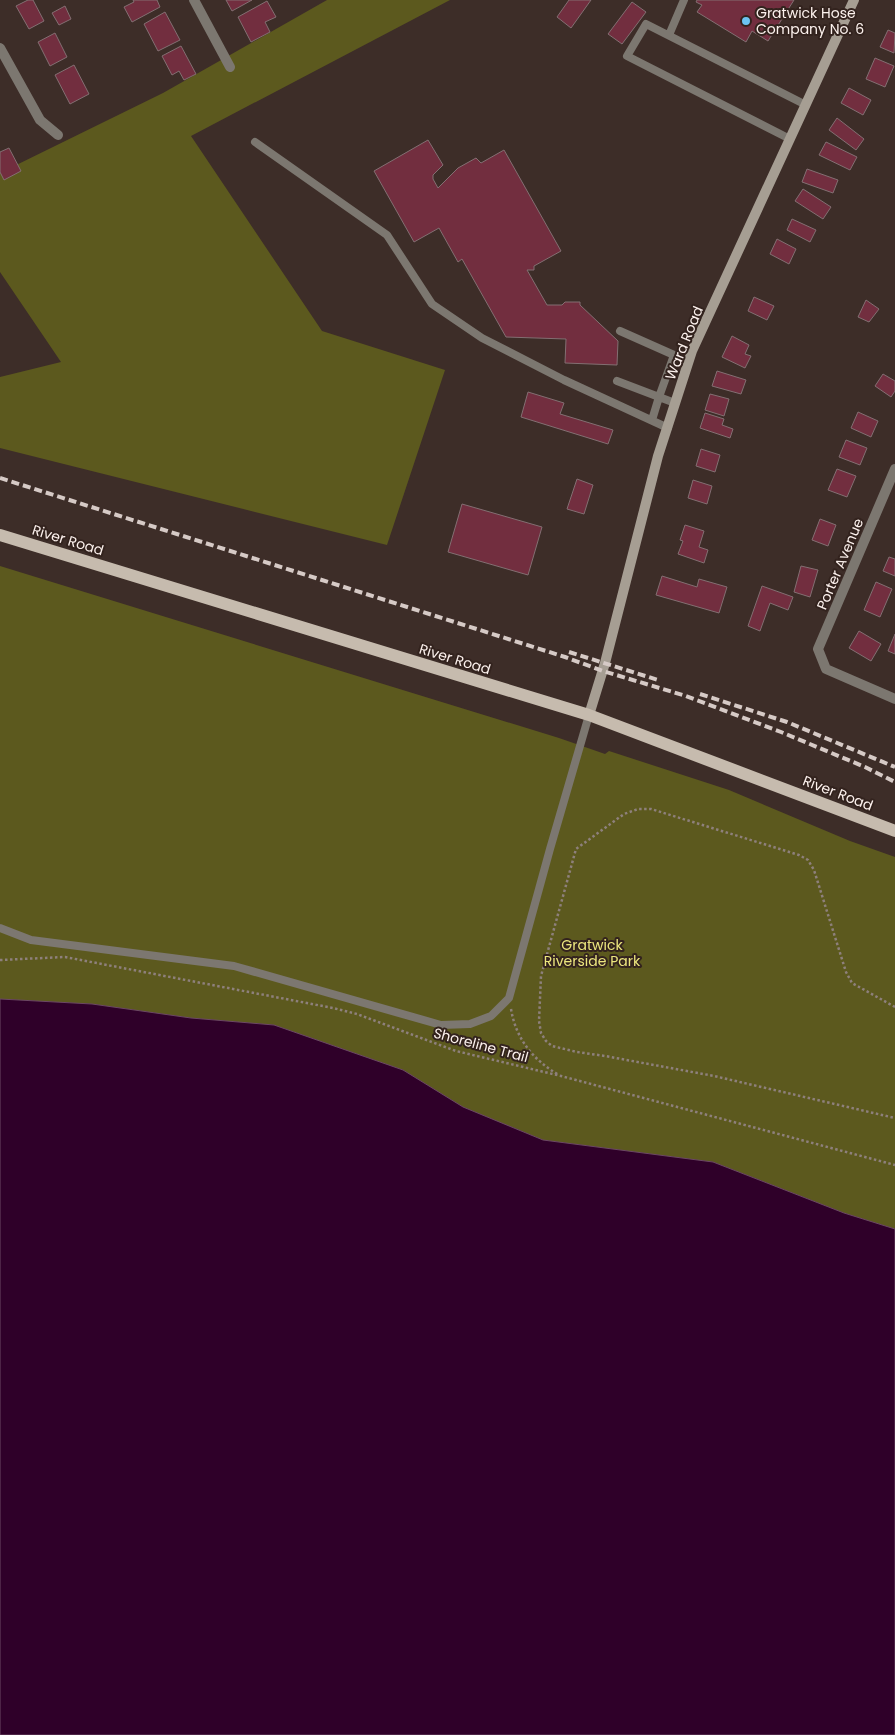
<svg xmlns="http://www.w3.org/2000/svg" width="895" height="1735" font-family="Poppins,sans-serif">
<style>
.green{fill:#5c591e}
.water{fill:#2f0029;stroke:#6c4864}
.building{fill:#722e3f;stroke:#836f72}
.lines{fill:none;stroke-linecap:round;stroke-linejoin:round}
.path{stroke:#8e807c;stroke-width:2.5;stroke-dasharray:2.5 2.5;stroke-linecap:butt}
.service{stroke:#7c7770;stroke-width:8}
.minor{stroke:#7c7770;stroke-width:10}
.secondary{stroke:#a69e93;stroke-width:10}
.primary{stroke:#c6bbae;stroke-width:12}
.rail{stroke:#d6cac6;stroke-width:4;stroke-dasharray:8 4;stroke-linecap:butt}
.poi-dot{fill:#6cc3f2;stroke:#33231e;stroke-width:2}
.labels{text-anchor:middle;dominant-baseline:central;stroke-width:4;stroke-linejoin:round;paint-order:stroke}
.poi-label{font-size:14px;fill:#fcf1ed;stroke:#33231e;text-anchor:start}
.street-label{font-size:14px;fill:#fcf1ed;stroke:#33231e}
.park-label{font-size:14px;fill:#ece67e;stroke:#33231e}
</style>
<rect width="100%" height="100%" fill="#3d2d28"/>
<path class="green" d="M327,0h123l-259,136 131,195 123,39 -58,175 -387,-97v-71l61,-15 -61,-90v-99l163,-80z
M0,566l559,172 46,16 4,-3 120,39 121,51 45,16v372l-51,-16 -131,-51 -170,-22 -80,-33 -60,-37 -129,-45 -83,-7 -99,-14 -92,-5z"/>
<path class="water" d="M0,999l92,5 99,14 83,7 129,45 60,37 80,33 170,22 131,51 51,16v506h-895z"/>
<path class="building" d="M28,0h5l11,21 -15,8 -13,-23z
M133,0h24l3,7 -28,15 -8,-15 10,-5z
M226,0h26l-20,11z
M569,0h22l-20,28 -14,-11z
M697,0h97l-26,41 -16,-10 -6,11 -49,-30 5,-7 -6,-3z
M267,1l9,16 -11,5 5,10 -19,10 -13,-25z
M632,2l14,10 -24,32 -14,-10z
M65,6l6,13 -12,6 -7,-12z
M165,12l15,28 -22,11 -14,-27z
M888,30l7,3 -1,20 -14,-6z
M55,33l12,24 -17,9 -12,-24z
M181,46l15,28 -12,6 -5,-9 -7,4 -10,-19z
M875,58l19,8 -9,21 -19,-8z
M74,65l15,29 -19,10 -15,-29z
M849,88l22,12 -8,15 -22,-12z
M837,118l27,21 -8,11 -27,-20z
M428,140l15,25 -10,10v4l5,9 20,-20 18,-10 5,5 23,-13 57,101 -27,15v4h-7l20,35h15l3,-3h15v3l38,36 -1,24 -52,-2 1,-24 -60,-2 -44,-78 -4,3 -19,-34 -25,14 -40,-71z
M826,142l31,15 -7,13 -31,-15z
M9,148l12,23 -17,9 -4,-8v-20z
M807,169l31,11 -5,13 -31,-11z
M803,189l28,18 -8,12 -28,-18z
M792,219l24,11 -6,12 -23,-12z
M777,239l19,10 -7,15 -19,-10z
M754,297l20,9 -7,14 -19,-9z
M866,300l13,9 -10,13 -11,-5z
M732,336l17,9 -4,9 6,2 -6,12 -23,-11z
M717,371l29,9 -5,14 -29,-8z
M883,374l12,7v10l-4,6 -16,-11z
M528,392l36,11 -4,11 53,16 -5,14 -87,-27z
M710,394l19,5 -5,17 -19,-6z
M858,412l20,9 -7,16 -20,-9z
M705,413l19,6 -2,6 11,4 -3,9 -30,-10z
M846,440l21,8 -7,17 -21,-8z
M701,449l19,6 -5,17 -19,-6z
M837,469l19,7 -9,21 -19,-7z
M577,479l16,6 -9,29 -17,-5z
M693,480l19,6 -5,18 -19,-6z
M462,504l80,23 -14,48 -80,-23z
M820,519l16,6 -8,21 -16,-6z
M685,525l19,6 -5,16 9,3 -4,13 -26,-9 5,-13 -3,-1z
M889,557l6,2v17l-12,-5z
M801,566l17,4 -8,27 -16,-5z
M662,576l35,11 2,-8 28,8 -8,26 -63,-18z
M876,582l16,7 -12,28 -16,-7z
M762,586l31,11 -5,13 -18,-7 -10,28 -12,-5z
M859,631l22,13 -10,17 -22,-13z
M895,634v20l-7,-3z"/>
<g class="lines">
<path class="path" d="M0,960l65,-3 268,51 24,6 99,37 105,25 334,89
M895,1007l-43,-24 -6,-11 -32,-102 -6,-10 -9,-5 -148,-46h-13l-14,5 -48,35 -35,127 -2,45 2,12 5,8 6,5 25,6 28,4 109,20 181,42
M511,1009c5,30 22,51 48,66"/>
<path class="service" d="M669,35l15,-35
M790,139l-163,-83 19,-32 160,81
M255,142l132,93 45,69 50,34 82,42 104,48
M617,381l42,16 15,-42 -54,-24
M652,420l7,-23 16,6
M0,928l31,12 203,26 207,59 29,-1 21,-8 18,-18 41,-149 39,-134"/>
<path class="minor" d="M194,0l36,67
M0,48l40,72 18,15
M895,469l-77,180 8,20 69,30"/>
<path class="secondary" d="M589,715l16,-52 53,-207 34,-105 162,-351"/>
<path class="primary" d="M0,535l589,180 306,116"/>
<path class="rail" d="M0,478l565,179 38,14 83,25 95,36 84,35 30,15
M569,652l89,28
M700,694l87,28 108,45"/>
</g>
<circle class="poi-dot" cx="746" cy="21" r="5"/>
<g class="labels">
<g class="poi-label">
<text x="756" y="13">Gratwick Hose<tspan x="756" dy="16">Company No. 6</tspan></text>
</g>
<g class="street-label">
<text transform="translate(684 343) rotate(-68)">Ward Road</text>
<text transform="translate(68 540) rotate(17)">River Road</text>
<text transform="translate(840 564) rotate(-67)">Porter Avenue</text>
<text transform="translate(455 659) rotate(17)">River Road</text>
<text transform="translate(838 793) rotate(21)">River Road</text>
<text transform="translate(481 1045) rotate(15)">Shoreline Trail</text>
</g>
<g class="park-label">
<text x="592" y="945">Gratwick<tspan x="592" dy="16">Riverside Park</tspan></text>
</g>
</g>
</svg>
